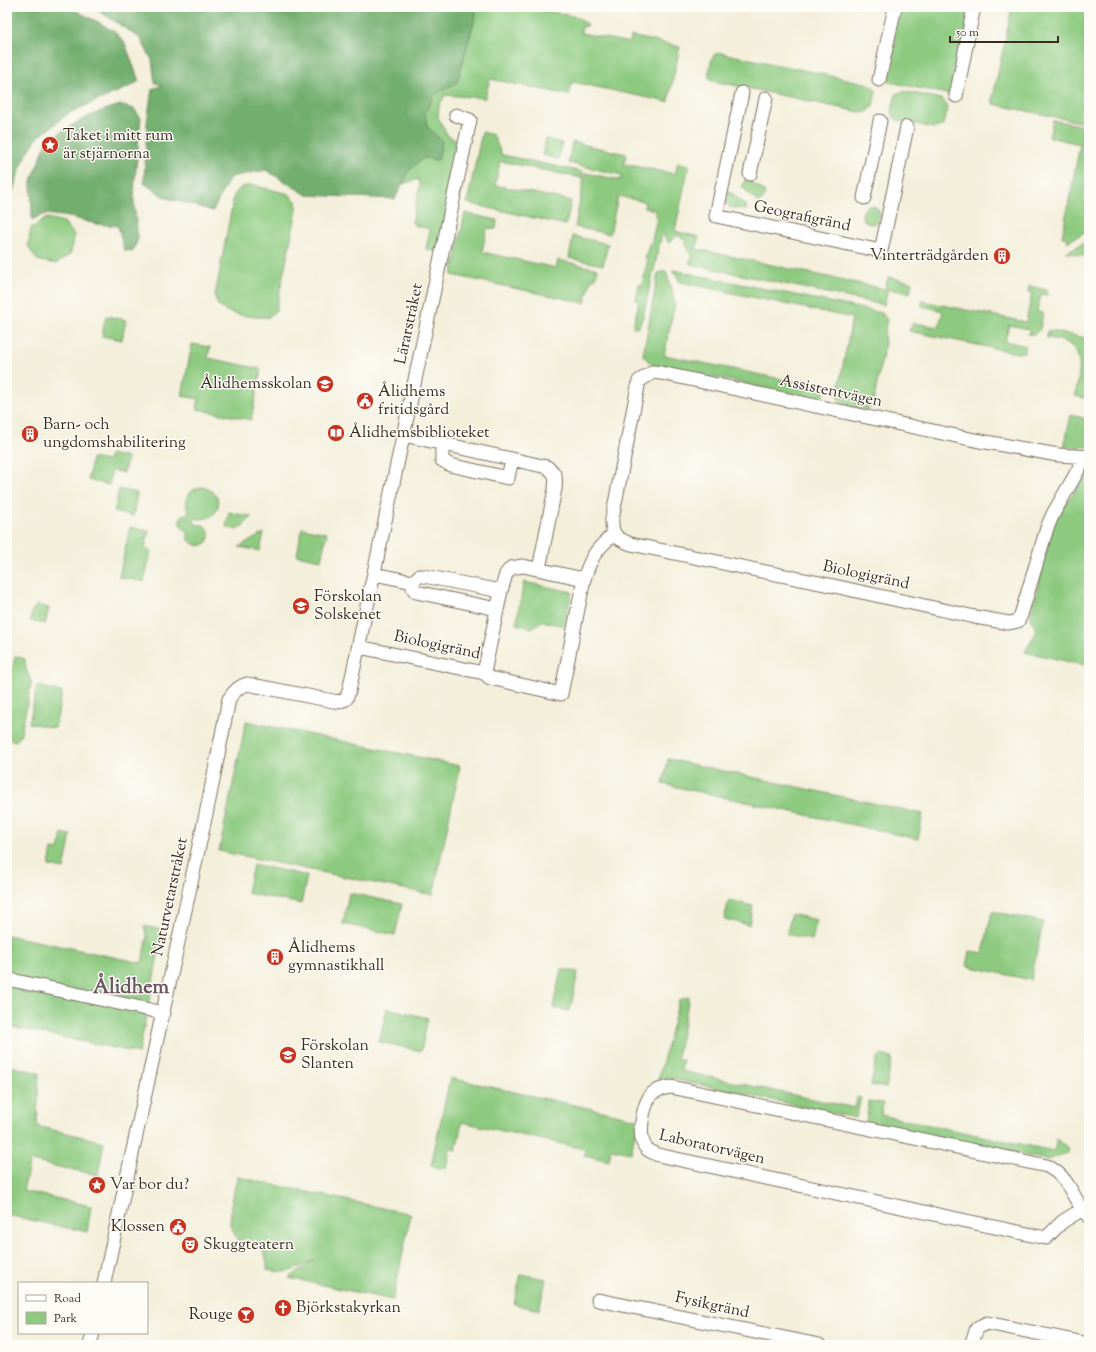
<svg xmlns="http://www.w3.org/2000/svg" width="1096" height="1352" font-family="'Sorts Mill Goudy',serif">
<style>
.green{fill:#8dca80;stroke:#647a4f}
.forest{fill:#72ae6e;stroke:#566c46}
.lines{fill:none;stroke-linecap:round;stroke-linejoin:round}
.minor-casing{stroke:#7b6f60;stroke-width:15}
.minor{stroke:#fff;stroke-width:13}
.labels{text-anchor:middle;dominant-baseline:central;stroke-width:3;stroke-linejoin:round;paint-order:stroke}
.poi-label{font-size:16px;fill:#3b2a1e;stroke:#fdfcf7;text-anchor:start}
.street-label{font-size:16px;fill:#3b2a1e;stroke:#fdfcf7}
.district-label{font-size:20px;font-weight:bold;fill:#6c5562;stroke:#fdfcf7}
</style>
<rect width="100%" height="100%" fill="#fdfcf7"/>
<filter id="ink" filterUnits="userSpaceOnUse"><feTurbulence type="fractalNoise" baseFrequency=".025" numOctaves="2"/><feDisplacementMap in="SourceGraphic" scale="8" xChannelSelector="R" yChannelSelector="G"/><feConvolveMatrix kernelMatrix="1 2 1 2 8 2 1 2 1" color-interpolation-filters="sRGB"/></filter>
<filter id="wash" filterUnits="userSpaceOnUse"><feTurbulence type="fractalNoise" baseFrequency=".012" numOctaves="4" result="noise"/><feDisplacementMap in="SourceGraphic" scale="16" xChannelSelector="R" yChannelSelector="G"/><feGaussianBlur stdDeviation="0.9" result="paint"/><feColorMatrix in="noise" values="0 0 0 0 0 0 0 0 0 0 0 0 0 0 0 0 0 1.4 0 .05"/><feComposite in="paint" operator="in"/></filter>
<g filter="url(#wash)">
<rect width="100%" height="100%" fill="#f3efda"/>
<path class="green" d="M474,7h55l48,10 11,8 -7,3v5l49,10 1,-7 49,11 -12,55 -96,-20 -3,13 -79,-16 -5,19 -40,-3 -6,11 -1,11 10,19 17,8 -23,109 -16,-4 4,-20 -16,-4 -2,-2 8,-39 -2,-5 -15,5 6,-14 15,-13 14,3 4,-19 -15,-14 -2,-14 9,-18 23,-13 19,-68z
M895,7h47l31,7 -17,82 -76,-16z
M1012,7h77v117l-96,-20v-7z
M721,53l149,31 6,6c-2,9 -1,20 -12,23l-150,-32 -4,-2 -2,-3 4,-18 3,-4z
M903,91l38,8c10,6 4,17 2,26l-8,3 -39,-8c-7,-6 -2,-17 0,-26z
M1053,120l36,7v103l-22,12 1,-4 -6,-1 18,-93 -31,-7z
M482,132l11,3 9,20 81,17 -1,6 -82,-17 -5,24 76,16 -5,24 -99,-22z
M546,139l16,4 -4,16 -16,-4z
M572,142l54,12 -2,10 51,10 3,-12 11,3 -14,66 24,6 -3,12 189,40 3,-12 24,5 -2,11 -22,-4 -4,16 -194,-41v-4l3,-2 -7,-11v-5l-6,-6h-4l-7,7 -7,-9 -19,83 -5,11 -5,-1 6,-26 -3,-1 3,-15h3l6,-26h-3l4,-15h2l6,-26 -2,-1 1,-7 -12,-2 1,-6 -27,-6 -8,38 -35,-7 10,-54 36,7 1,-5 -54,-12z
M745,180h3l16,11 1,4 -3,6 -5,1 -15,-15z
M252,185l37,9 7,7 1,9 -21,100 -7,7c-12,1 -45,-2 -51,-12 -2,-2 -2,-7 -3,-9l19,-101 7,-8z
M729,191l17,14 1,5 -18,-3 -3,-4 2,-11z
M862 215a9 9 0 1 1 18 0a9 9 0 1 1-18 0Z
M465,213l32,7 -1,9 -9,-1 -5,24 74,16 2,-8 40,9 -3,10 -3,-1 -7,25 -133,-28z
M47,218l17,4 10,13 -3,18 -15,11 -19,-4 -9,-14 3,-18z
M573,236l35,8 -5,21 -34,-7z
M1089,240v17l-23,-5z
M673,270l209,43 5,7 -3,15 1,8 -12,61 -7,6 -21,-4 -8,-9 15,-79 -172,-36z
M666,271l9,32 -11,52 161,33 -3,12 -171,-36 -8,-9 15,-82z
M1029,286l19,4 -1,5 -6,-1 -4,18 6,1 -3,16 -5,5h-7l1,-5 -20,-4 -4,16 21,5 -2,6 -7,1 -108,-22 4,-8 26,4 4,-16 -21,-5v-5l104,21 6,-29 -4,-1z
M106,316l20,4 -4,20 -20,-4z
M1089,318v81l-14,-3c3,-17 12,-44 -10,-54 -5,-3 -12,-3 -18,-4l1,-8 37,8z
M192,344l18,3 -2,11 53,11 -10,51 -54,-11 2,-10 -17,-3z
M1071,415l17,4 1,-2v30h-25z
M110,454l17,4 -3,15 -12,-3 -3,15 -21,-5 4,-22 16,3z
M1089,469v197l-64,-14 12,-21 -7,-13 23,-95z
M202,487c26,5 19,38 -8,31l1,6 9,1 5,6c3,14 -12,20 -21,8v-8l-5,-2 -3,-5v-5l3,-4 6,-2c-6,-13 -1,-24 13,-26z
M119,489l18,4 -4,23 -19,-4z
M229,512l23,5 -14,13 -12,-3z
M130,527l19,4 -4,18 6,2 -7,31 -25,-5z
M302,528l25,5 -6,27 -24,-5z
M264,533l-4,18 -21,-4z
M524,582l48,10 -8,34 -22,-5 -10,7 -16,-4z
M37,605l12,3 -4,16 -15,-3 3,-12z
M15,656l10,3 1,10 5,12v5l-11,51 -4,4 -9,-2v-46z
M37,686l25,6 -7,36 -26,-5z
M246,721l214,45 -27,129 -214,-44z
M668,759l255,55 -5,25 -255,-55z
M62,833l9,2 -7,34 -15,-3 3,-17 7,1z
M253,864l54,12 -6,28 -54,-11z
M349,893l53,11 -7,31 -52,-11z
M729,900l24,6 -4,19 -25,-6z
M992,911l51,11 -12,58 -64,-14 3,-15 13,2z
M791,914l26,6 -5,20 -25,-6z
M144,926l19,4 -24,123 -132,-27v-91l135,28 5,-25z
M561,969l17,3 -8,39 -17,-3z
M689,997l-12,61 6,2 -2,11 174,37 2,-11 4,1 -5,20 -183,-39 -15,1 21,-80z
M387,1008l41,10 -7,33 -42,-9z
M882,1055l10,3 -6,30 -15,-3 6,-27z
M7,1065l32,8 -2,53 67,16 -6,33 -68,-14 -7,30 68,15 -4,26 -80,-17z
M450,1078l188,41 -7,34 -20,-4 -2,12 -25,-6 1,-6 -123,-27 -6,28 -6,-1 -4,20 -15,-3z
M869,1101l14,2 -2,12 173,36 3,-12 11,9 -1,5 -20,7 -181,-37z
M237,1177l174,37 -18,86 -104,-22 25,-18c-21,10 -23,15 -47,10 1,-18 -8,-30 -26,-24l-11,-21 1,-19z
M521,1274l25,5 -7,31 -25,-6z"/>
<path class="forest" d="M7,7h62l31,16 15,9 10,11 14,38 -8,5 -62,27 -29,23c-20,21 -25,50 -33,77z
M93,7h381l2,7 -19,68 -23,13 -9,18 2,14 15,14 -4,19 -14,-2 -15,12 -14,29 -88,-4 -41,-25 -36,7 -17,34 -49,-14 -20,-14 3,-61 5,-33 11,-4 -8,-2 -3,-23 -12,-22z
M120,105l14,4 7,9 -6,60 -1,22 4,39 -5,12 -9,-1 -6,-24 -22,-2 -26,-7 -24,-3 -14,6 -1,-38 14,-36 13,-12 23,-14 20,-9z"/>
</g>
<g filter="url(#ink)">
<g class="lines">
<defs>
<path id="minor" d="M879,80l16,-73
M742,93l-26,123 165,35 26,-124
M956,96l18,-89
M750,174l16,-76
M864,198l16,-77
M404,435l143,32c10,7 9,11 8,22l-16,80
M442,444v16l8,5 58,13 4,-19
M1084,457l-7,15 -24,42 -6,14 -26,87 -3,6 -9,2 -34,-6 -141,-31 -203,-42c-14,-5 -20,-9 -19,-25l27,-138 14,-9 8,1 314,67 83,15 31,2
M374,574l39,8 6,-6h5l77,15
M413,582v6l3,4 81,17
M359,647l125,26 6,5 71,16 23,-115c7,-22 12,-30 30,-45
M484,673l17,-82 5,-17 5,-6 12,-2 61,13
M7,979l157,34
M1081,1210l-19,12 -16,16 -388,-83c-3,-2 -8,-3 -11,-6 -11,-10 -4,-47 6,-56 5,-4 12,-5 18,-6l376,79c25,13 24,33 42,51
M104,1283l105,-483 20,-101c5,-8 10,-13 18,-15l91,18 8,-3 3,-8 121,-571 -14,-5
M598,1300l221,45
M90,1345l3,-12
M971,1345l6,-17 10,-5 102,21"/>
</defs>
<use href="#minor" class="minor-casing"/>
<use href="#minor" class="minor"/>
</g>
</g>
<defs>
<symbol id="sight-disc" viewBox="-11 -11 22 22"><circle r="9.5" fill="#c8321e" stroke="#fdfcf7"/><path d="M0-6L1.8-2.2L6-1.7L2.9 1.2L3.7 5.4L0 3.3L-3.7 5.4L-2.9 1.2L-6-1.7L-1.8-2.2Z" fill="#fff"/></symbol>
<symbol id="building-disc" viewBox="-11 -11 22 22"><circle r="9.5" fill="#c8321e" stroke="#fdfcf7"/><path d="M-4-6H4V6H1V3H-1V6H-4ZM-2.5-4.3h1.7v1.8h-1.7ZM.8-4.3h1.7v1.8H.8ZM-2.5-1h1.7V.8h-1.7ZM.8-1h1.7V.8H.8Z" fill="#fff"/></symbol>
<symbol id="school-disc" viewBox="-11 -11 22 22"><circle r="9.5" fill="#c8321e" stroke="#fdfcf7"/><path d="M0-5L7-2L0 1L-7-2ZM-4 1L0 2.5L4 1V4Q0 6-4 4Z" fill="#fff"/></symbol>
<symbol id="civic-disc" viewBox="-11 -11 22 22"><circle r="9.5" fill="#c8321e" stroke="#fdfcf7"/><path d="M-.6-6.5H3V-4.5H.6V-3L4-1V1h2V6H-6V1h2V-1L-.6-3ZM-1.2 2.5V6h2.4V2.5Z" fill="#fff"/></symbol>
<symbol id="library-disc" viewBox="-11 -11 22 22"><circle r="9.5" fill="#c8321e" stroke="#fdfcf7"/><path d="M-6-4Q-3-5.5-.7-3.5V5Q-3 3-6 4ZM6-4Q3-5.5 .7-3.5V5Q3 3 6 4Z" fill="#fff"/></symbol>
<symbol id="theatre-disc" viewBox="-11 -11 22 22"><circle r="9.5" fill="#c8321e" stroke="#fdfcf7"/><path d="M-5-5.5Q0-4 5-5.5V0Q5 5 0 6Q-5 5-5 0ZM-3.3-2.5H-1v1.5H-3.3ZM1-2.5H3.3v1.5H1ZM-2.8 1Q0 5.5 2.8 1Z" fill="#fff"/></symbol>
<symbol id="church-disc" viewBox="-11 -11 22 22"><circle r="9.5" fill="#c8321e" stroke="#fdfcf7"/><path d="M-1.2-6h2.4v3.5h3.3v2.4h-3.3V6h-2.4V-.1h-3.3v-2.4h3.3Z" fill="#fff"/></symbol>
<symbol id="bar-disc" viewBox="-11 -11 22 22"><circle r="9.5" fill="#c8321e" stroke="#fdfcf7"/><path d="M-6-5H6L.8 .8V4.5H3.5V6h-7V4.5H-.8V.8Z" fill="#fff"/></symbol>
</defs>
<g fill-rule="evenodd">
<use href="#sight-disc" x="40" y="135" width="20" height="20"/>
<use href="#building-disc" x="992" y="246" width="20" height="20"/>
<use href="#school-disc" x="315" y="374" width="20" height="20"/>
<use href="#civic-disc" x="355" y="391" width="20" height="20"/>
<use href="#library-disc" x="326" y="423" width="20" height="20"/>
<use href="#building-disc" x="20" y="424" width="20" height="20"/>
<use href="#school-disc" x="291" y="596" width="20" height="20"/>
<use href="#building-disc" x="265" y="947" width="20" height="20"/>
<use href="#school-disc" x="278" y="1045" width="20" height="20"/>
<use href="#sight-disc" x="87" y="1175" width="20" height="20"/>
<use href="#civic-disc" x="168" y="1217" width="20" height="20"/>
<use href="#theatre-disc" x="180" y="1235" width="20" height="20"/>
<use href="#church-disc" x="273" y="1298" width="20" height="20"/>
<use href="#bar-disc" x="236" y="1305" width="20" height="20"/>
</g>
<g class="labels">
<g class="poi-label">
<text x="63" y="136">Taket i mitt rum<tspan x="63" dy="18">är stjärnorna</tspan></text>
<text x="989" y="256" text-anchor="end">Vinterträdgården</text>
<text x="312" y="384" text-anchor="end">Ålidhemsskolan</text>
<text x="378" y="392">Ålidhems<tspan x="378" dy="18">fritidsgård</tspan></text>
<text x="43" y="425">Barn- och<tspan x="43" dy="18">ungdomshabilitering</tspan></text>
<text x="349" y="433">Ålidhemsbiblioteket</text>
<text x="314" y="597">Förskolan<tspan x="314" dy="18">Solskenet</tspan></text>
<text x="288" y="948">Ålidhems<tspan x="288" dy="18">gymnastikhall</tspan></text>
<text x="301" y="1046">Förskolan<tspan x="301" dy="18">Slanten</tspan></text>
<text x="110" y="1185">Var bor du?</text>
<text x="165" y="1227" text-anchor="end">Klossen</text>
<text x="203" y="1245">Skuggteatern</text>
<text x="296" y="1308">Björkstakyrkan</text>
<text x="233" y="1315" text-anchor="end">Rouge</text>
</g>
<g class="street-label">
<text transform="translate(802 217) rotate(12)">Geografigränd</text>
<text transform="translate(410 324) rotate(-78)">Lärarstråket</text>
<text transform="translate(831 392) rotate(12)">Assistentvägen</text>
<text transform="translate(866 576) rotate(12)">Biologigränd</text>
<text transform="translate(437 646) rotate(12)">Biologigränd</text>
<text transform="translate(171 897) rotate(-78)">Naturvetarstråket</text>
<text transform="translate(712 1148) rotate(13)">Laboratorvägen</text>
<text transform="translate(712 1306) rotate(12)">Fysikgränd</text>
</g>
<g class="district-label">
<text x="131" y="988">Ålidhem</text>
</g>
</g>
<rect width="1096" height="1352" fill="none" stroke="#fdfcf7" stroke-width="24"/>
<rect x="18" y="1282" width="130" height="52" fill="#fdfcf7" stroke="#afa8a0"/>
<rect x="26" y="1295" width="20" height="6" fill="#ffffff" stroke="#afa8a0"/>
<text x="54" y="1302" font-size="12" fill="#3b2a1e">Road</text>
<rect x="26" y="1312" width="20" height="12" fill="#8dca80" stroke="#afa8a0"/>
<text x="54" y="1322" font-size="12" fill="#3b2a1e">Park</text>
<path d="M950 36v6h108v-6" fill="none" stroke="#3b2a1e" stroke-width="2"/>
<text x="956" y="36" font-size="12" fill="#3b2a1e" stroke="#fdfcf7" stroke-width="3" paint-order="stroke">50 m</text>
</svg>
